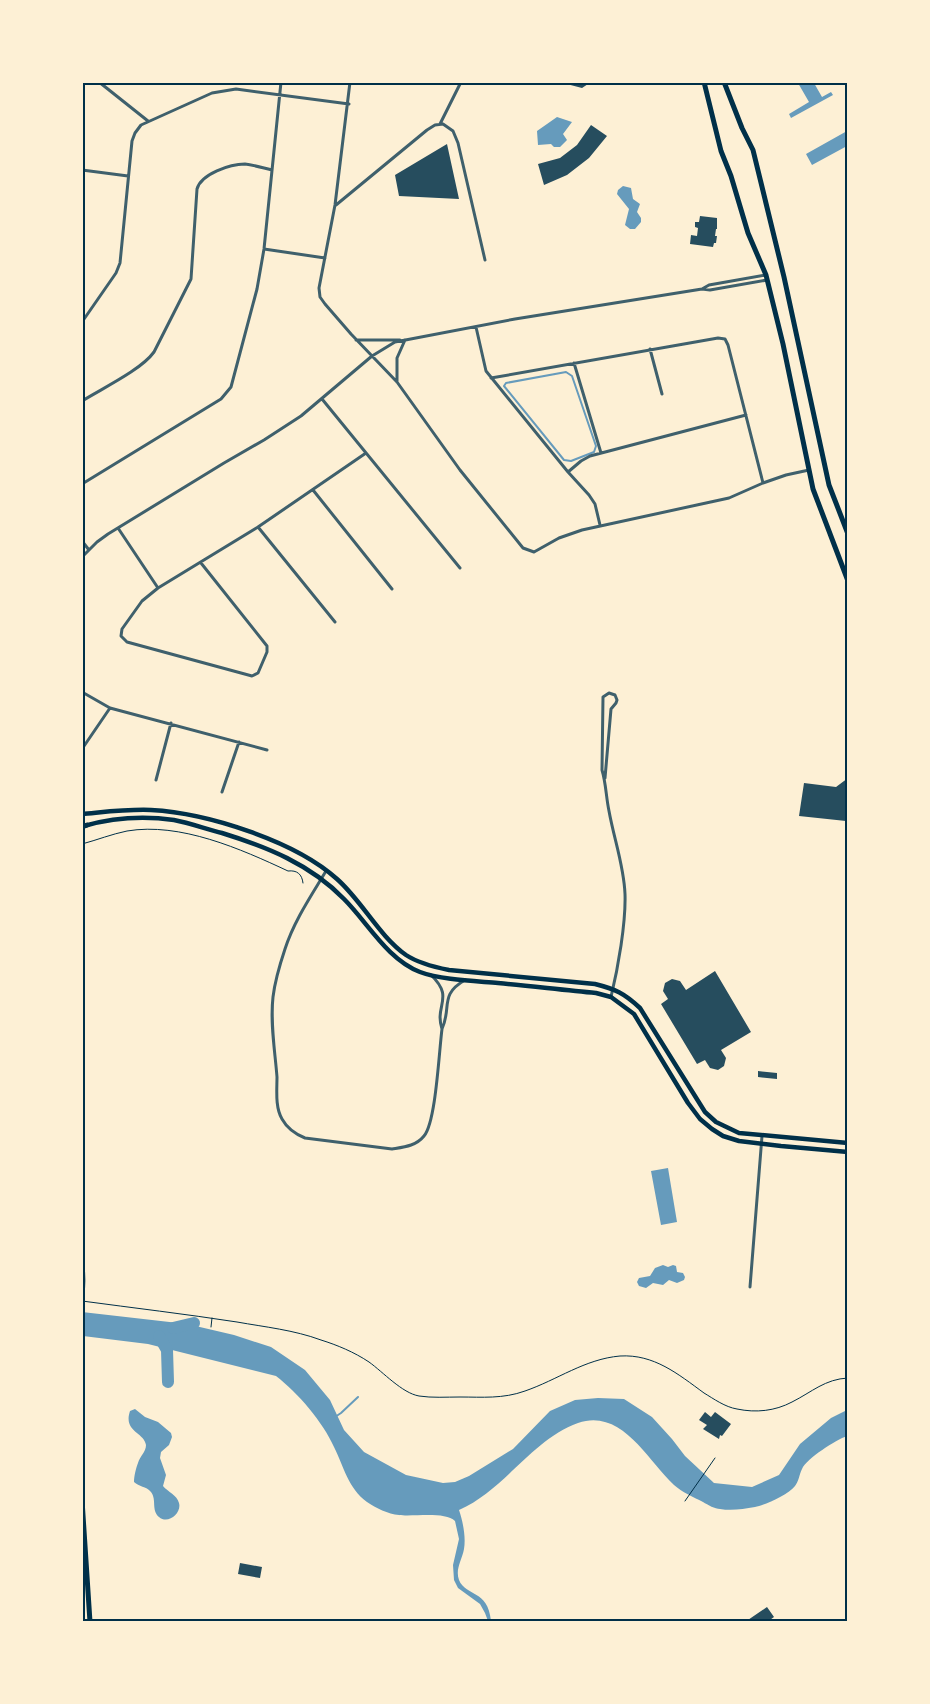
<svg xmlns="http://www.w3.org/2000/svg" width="930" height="1704" font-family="Cabin,sans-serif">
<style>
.water{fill:#669bbc}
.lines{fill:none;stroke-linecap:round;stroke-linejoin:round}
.stream{stroke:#669bbc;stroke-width:2}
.river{stroke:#669bbc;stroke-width:12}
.building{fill:#264d5e}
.path{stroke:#003049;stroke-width:1}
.minor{stroke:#3f606c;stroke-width:3}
.secondary{stroke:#003049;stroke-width:4.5}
.primary{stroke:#003049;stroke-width:5}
.neatline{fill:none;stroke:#003049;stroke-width:2}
</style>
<rect width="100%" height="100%" fill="#fdf0d5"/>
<path class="water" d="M798,83h16l8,14 9,-5 2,3 -42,23 -2,-4 20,-12z
M557,117l15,5 -9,12 4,6 -7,7h-6l-3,-3 -13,1 -1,-14z
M847,131v15l-35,19 -6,-11z
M623,186l8,2 2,11 7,5 -3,8 4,6v4l-6,7h-5l-5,-4 4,-16 -12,-15 1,-4z
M668,1168l9,54 -16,3 -10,-54z
M663,1265l5,2 5,-2 3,1 1,6 6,1 2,4 -1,3 -7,3 -8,-3 -6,5 -10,-2 -7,5 -7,-2 -2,-4 2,-4 11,-2 5,-8z
M82,1312l105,12 47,11 37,12 34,23 25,30 14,30 20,22 42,23 37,8 12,-1 14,-6 44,-27 37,-38 25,-11 23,-2 26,1 28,18 20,22 13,17 29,27 38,4 27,-12 21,-31 31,-26 16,-8v26c-11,4 -40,22 -45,33 -3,6 -3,12 -7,17 -7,9 -30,19 -40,21 -12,2 -23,4 -35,2 -5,0 -12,-4 -17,-7 -10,-5 -21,-10 -29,-17 -27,-25 -52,-77 -96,-62 -47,17 -73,67 -119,87 4,12 7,27 5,39 -2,11 -9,20 -5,31 7,17 29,9 32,41h-3l-3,-8 -5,-9 -22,-16 -4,-8 -1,-15 6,-26 -4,-18c-10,-10 -42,-4 -56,-6 -11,-1 -23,-7 -32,-13 -19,-14 -23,-35 -33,-55 -11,-25 -36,-54 -58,-71l-128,-32 -65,-8z
M135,1409l10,8 13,5 13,11 1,4 -3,8 -8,7 -1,6 6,17 -3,11c5,6 14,9 16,17 3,10 -11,22 -20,14 -8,-7 -2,-17 -8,-25 -5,-6 -12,-5 -17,-10 0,-6 2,-14 4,-19 2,-7 8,-11 8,-18 -2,-13 -23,-13 -16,-34z"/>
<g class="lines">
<path class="stream" d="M566,372l6,4 24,70 -2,6 -23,9 -7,-1 -60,-74 2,-3z
M335,1417l6,-4 17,-16"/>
<path class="river" d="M173,1328l21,-5
M159,1336l8,14 1,32"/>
</g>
<path class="building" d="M559,82h32l-9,6z
M591,125l16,11 -18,22 -22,17 -23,10 -6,-21 22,-6 17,-13z
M447,144l12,55 -60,-3 -4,-21z
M700,216l17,2v11h-1l-1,7h2l-1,7h-2l-1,4 -23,-3 1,-9 6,1 1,-8 -3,-1v-5h4z
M848,778v42l-2,1 -47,-5 5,-33 32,4z
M715,971l36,61 -30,18 5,8 -2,8 -6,4 -8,-2 -5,-8 -8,4 -36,-60 7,-5 -5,-8 2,-8 7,-4 8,2 6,9z
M758,1071l19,2v6l-19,-2z
M705,1412l6,5 4,-5 16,12 -9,12 -2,-1 -1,4 -16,-10 4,-4 -8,-5z
M240,1563l22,4 -2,11 -22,-4z
M767,1607l7,10 -7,5h-22z"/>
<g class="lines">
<path class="path" d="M82,844c15,-4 30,-10 45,-13 53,-9 114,18 161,40 9,-1 14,3 15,12
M82,1246c1,12 6,42 0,52
M82,1301c52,7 103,13 155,21 28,5 57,8 84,18 16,5 33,12 48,22 14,10 33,31 50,34 13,2 27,1 41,1 22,0 43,2 65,-6 32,-11 60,-32 95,-35 34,-2 58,18 84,37 10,6 21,14 33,16 19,4 38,2 55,-7 20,-10 33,-23 56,-24
M211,1327l1,-9
M685,1501l30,-43"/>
<path class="minor" d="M99,82l49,39
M350,82l-15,123 -16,83 1,9 5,7 26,30 46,48 63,88 63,78 11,4 25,-14 23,-8 147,-32 34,-15 23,-8 23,-5
M440,124l21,-42
M82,170l46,6
M336,205l91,-75 8,-5 8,-1 10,7 5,12 27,117
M264,249l61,9
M702,289l8,1 57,-10
M82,322l34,-49 4,-10 12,-122 3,-8 6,-8 71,-32 24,-4 113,15
M476,327l10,44 82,101 21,23 6,9 5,21
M356,340h44
M650,349l12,45
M574,363l27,90
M491,378l227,-40 7,1 3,6 35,138
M397,382v-24l8,-18
M322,399l138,169
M82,401c21,-13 59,-31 72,-49l37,-73 6,-90c4,-15 33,-25 48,-25 9,1 18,4 27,6
M568,472l13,-11 9,-5 156,-41
M82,484l139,-85 10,-12 26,-98 7,-40 17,-167
M313,490l79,99
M258,527l77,95
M118,528l40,60
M82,541l7,9
M82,557l15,-15 11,-8 116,-71 40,-23 37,-24 71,-60 23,-14 120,-23 187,-30 7,-4 57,-10
M201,563l66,83v6l-9,21 -6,3 -125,-34 -6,-6 1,-7 20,-28 16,-13 100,-61 108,-74
M82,692l28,16 157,42
M82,749l28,-41
M605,778l6,-69 5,-6 1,-3 -2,-5 -6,-2 -6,4 -1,73c4,13 4,27 7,41 5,28 15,55 16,83 1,29 -7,74 -14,103
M156,780l15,-57
M222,792l17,-50
M326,871c-15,25 -32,50 -41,78 -5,15 -10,31 -12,48 -3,26 2,54 4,80 0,13 -2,30 5,42 5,9 13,15 23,19l87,11c12,-2 24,-3 32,-13 12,-14 15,-85 18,-107 10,-22 -3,-34 23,-49
M431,975c24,23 3,30 11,54
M750,1287l12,-151"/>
<path class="secondary" d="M82,814c23,-2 46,-5 69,-4 56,3 144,31 186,69 25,22 42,57 69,76 12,8 28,12 43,15l146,14c20,5 29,9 45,24l65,104 11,10 23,11 109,10
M84,826c28,-8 61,-10 90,-6 16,3 32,9 48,13 45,14 88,31 122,66 24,24 43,60 76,73 21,8 55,9 78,11 33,3 65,7 98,10l15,4 23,17 54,89 12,16 12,10 11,7 16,5 42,5 67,6"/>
<path class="primary" d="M704,82l17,69 10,25 17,57 18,42 17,69 30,145 35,92
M724,82l18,46 11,22 31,127 45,208 19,49
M82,827l5,-2
M82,1500l8,122"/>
</g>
<rect width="930" height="1704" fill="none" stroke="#fdf0d5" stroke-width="168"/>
<rect x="84" y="84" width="762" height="1536" class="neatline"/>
</svg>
